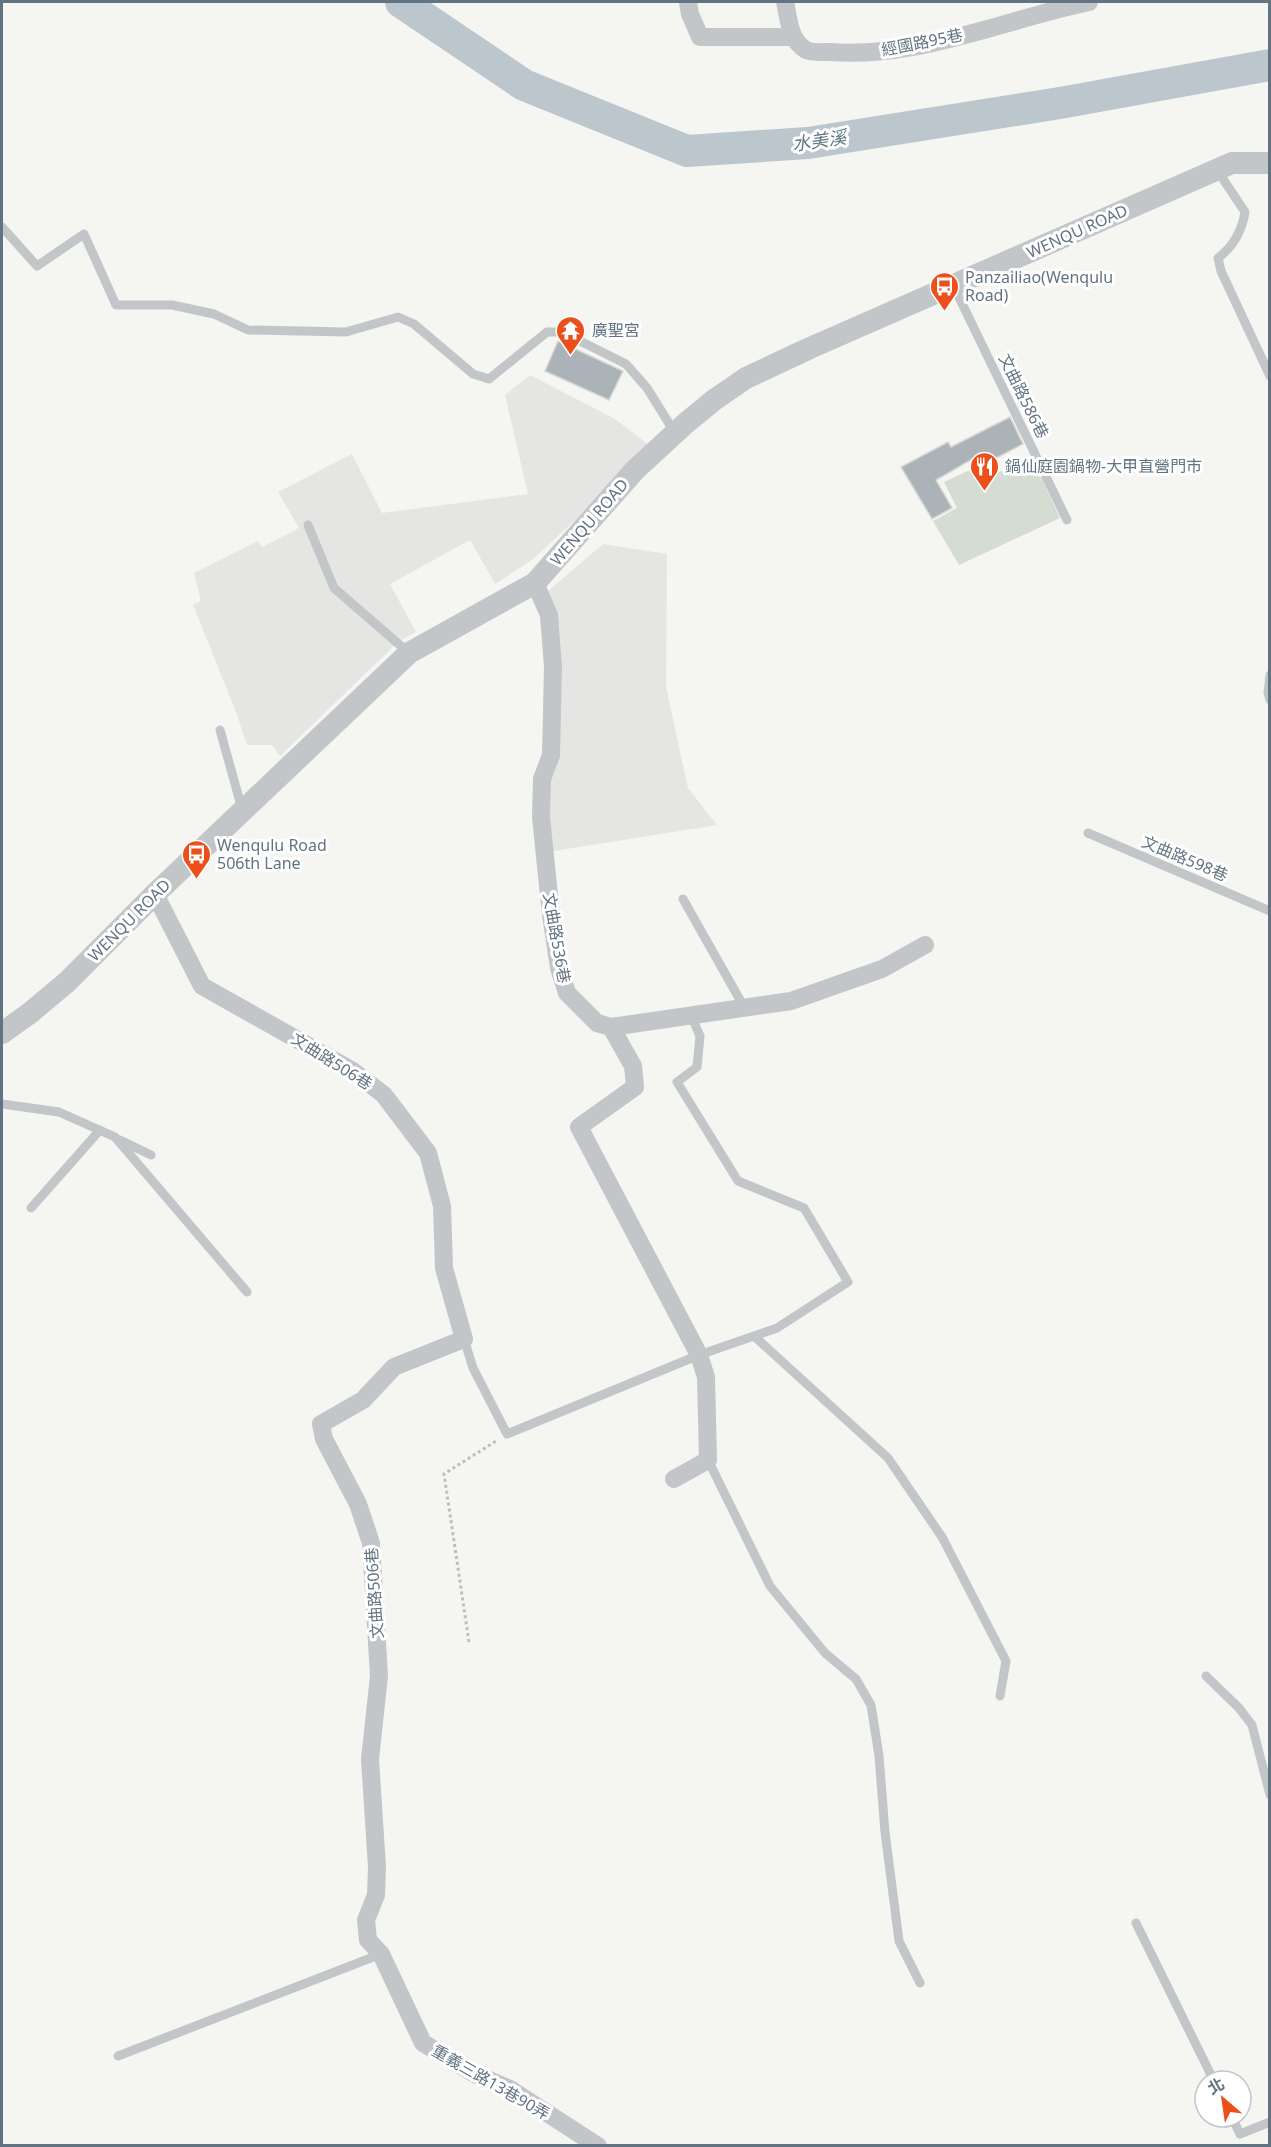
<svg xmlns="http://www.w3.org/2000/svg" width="1271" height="2147" font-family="'Noto Sans','Noto Sans TC',sans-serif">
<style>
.built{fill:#e5e6e4}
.green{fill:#d5dcd2}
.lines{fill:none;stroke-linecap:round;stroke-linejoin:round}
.river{stroke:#bbc7cc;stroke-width:32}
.building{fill:#abb3b8;stroke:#d6d6d4;stroke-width:1.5}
.path{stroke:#bbbec0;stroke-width:3;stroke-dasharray:3 3;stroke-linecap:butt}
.service{stroke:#c2c6c9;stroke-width:9}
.minor{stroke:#c2c6c9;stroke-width:18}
.tertiary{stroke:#c2c6c9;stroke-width:22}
.labels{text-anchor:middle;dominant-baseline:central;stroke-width:6;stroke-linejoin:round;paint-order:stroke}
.street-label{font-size:16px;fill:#627483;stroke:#fff}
.poi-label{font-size:16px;fill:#627483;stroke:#fff;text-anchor:start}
.water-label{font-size:18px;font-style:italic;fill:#5e7781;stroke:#fff}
</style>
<rect width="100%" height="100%" fill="#f5f5f1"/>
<path class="built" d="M530,375l85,44 38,29 -120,111 -38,25 -25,-44 -80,44 26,48 -18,10 -118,114 -8,-11h-25l-11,-33 -43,-107 8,-4 -7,-28 64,-32 4,6 37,-19 -21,-36 74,-38 30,59 146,-19 -23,-99z
M603,544l64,10 -1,133 22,101 29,37 -169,27 -9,-52 13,-37 -10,-167z"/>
<path class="green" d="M1034,462l26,56 -101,47 -26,-44 24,-13 -13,-26 24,-11 24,3z"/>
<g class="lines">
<path class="river" d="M401,2l123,83 163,66 121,-8 252,-40 210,-38"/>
</g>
<path class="building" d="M558,341l65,30 -14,29 -64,-29z
M1010,417l13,27 -44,23 -5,-9 -38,22 16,28 -20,11 -31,-52 47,-25 3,5z"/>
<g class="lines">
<path class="path" d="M469,1642l-25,-168 52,-33"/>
<path class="service" d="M1217,170l28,42c-3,19 -11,34 -27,46l3,13 49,105
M2,227l35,39 47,-32 32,71h56l42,9 34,16 98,2 52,-15 16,7 59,50 16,5 58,-47h15l64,32 21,24 28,45
M953,285l114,235
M308,525l26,63 75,65
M1270,675l-2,18 2,7
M220,730l22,79
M1088,833l182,78
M683,899l61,108
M2,1104l57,8 56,25 132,155
M120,1140l31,15
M31,1208l69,-78
M754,1336l134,122 54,79 64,124 -6,35
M464,1339l9,29 34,66 192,-79 78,-27 71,-46 -44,-74 -66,-27 -61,-99 20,-15 3,-31 -9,-21
M708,1460l62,126 55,67 31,26 15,26 8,51 6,76 14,109 21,42
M1206,1676l33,32 13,17 18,70
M1136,1923l78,158
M118,2056l263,-102
M1232,2117l8,17 30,-12"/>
<path class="minor" d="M688,2l2,12 10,23h93
M785,2c4,17 4,38 21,48 6,3 17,2 23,2 90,7 174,-32 260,-50
M535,583l14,32 4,52 -2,88 -9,24 -1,38 10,98 8,53 8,25 30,30 14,4 22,39 2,21 -56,40 120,228 7,22 2,83 -34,19
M155,894l47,92 151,85 31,24 44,58 14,53 2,62 20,71 -70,28 -31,33 -42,24 3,15 34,65 13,39 8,133 -9,83 7,108 -1,28 -10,25 2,20 13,14 42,89 52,31 35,15 88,57
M611,1027l180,-26 91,-32 43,-24"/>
<path class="tertiary" d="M2,1033l28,-20 37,-31 88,-88 254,-241 126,-70 100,-113 51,-47 28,-23 32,-22 64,-30 422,-185h38"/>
</g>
<defs>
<symbol id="bus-pin" viewBox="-11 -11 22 30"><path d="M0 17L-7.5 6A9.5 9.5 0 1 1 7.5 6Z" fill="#ec4f1a" stroke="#fff"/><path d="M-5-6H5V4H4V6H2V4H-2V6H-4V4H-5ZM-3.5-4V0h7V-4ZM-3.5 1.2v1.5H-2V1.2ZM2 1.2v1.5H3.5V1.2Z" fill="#fff"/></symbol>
<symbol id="temple-pin" viewBox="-11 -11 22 30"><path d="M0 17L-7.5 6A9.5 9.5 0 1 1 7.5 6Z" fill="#ec4f1a" stroke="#fff"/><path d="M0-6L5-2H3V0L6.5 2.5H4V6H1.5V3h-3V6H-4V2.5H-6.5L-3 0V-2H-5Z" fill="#fff"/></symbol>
<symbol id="restaurant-pin" viewBox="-11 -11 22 30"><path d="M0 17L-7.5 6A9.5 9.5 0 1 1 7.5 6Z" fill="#ec4f1a" stroke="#fff"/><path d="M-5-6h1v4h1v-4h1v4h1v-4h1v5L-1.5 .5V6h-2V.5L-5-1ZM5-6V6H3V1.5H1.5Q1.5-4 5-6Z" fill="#fff"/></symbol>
</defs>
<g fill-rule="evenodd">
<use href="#bus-pin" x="928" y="270" width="33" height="45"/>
<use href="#temple-pin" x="554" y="314" width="33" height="45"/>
<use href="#restaurant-pin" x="968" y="450" width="33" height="45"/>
<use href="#bus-pin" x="180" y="838" width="33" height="45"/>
</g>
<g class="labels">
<g class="street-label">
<text transform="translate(922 42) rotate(-11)">經國路95巷</text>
<text transform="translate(1077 231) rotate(-24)">WENQU ROAD</text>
<text transform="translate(1024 396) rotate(64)">文曲路586巷</text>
<text transform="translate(589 522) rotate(-49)">WENQU ROAD</text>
<text transform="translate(1185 858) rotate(23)">文曲路598巷</text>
<text transform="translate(129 920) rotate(-45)">WENQU ROAD</text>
<text transform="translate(557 938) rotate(80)">文曲路536巷</text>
<text transform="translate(332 1061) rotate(32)">文曲路506巷</text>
<text transform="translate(374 1593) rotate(-94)">文曲路506巷</text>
<text transform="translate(491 2082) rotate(30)">重義三路13巷90弄</text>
</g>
<g class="poi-label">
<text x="965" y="277">Panzailiao(Wenqulu<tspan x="965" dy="18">Road)</tspan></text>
<text x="592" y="330">廣聖宮</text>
<text x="1005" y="466">鍋仙庭園鍋物-大甲直營門市</text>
<text x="217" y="845">Wenqulu Road<tspan x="217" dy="18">506th Lane</tspan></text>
</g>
<g class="water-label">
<text transform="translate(819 140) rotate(-8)">水美溪</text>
</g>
</g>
<rect width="1271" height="2147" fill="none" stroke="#627483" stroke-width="6"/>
<g transform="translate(1223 2099) rotate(331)"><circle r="28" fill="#ffffff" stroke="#c0c7cd" stroke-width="1.5"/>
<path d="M0-4.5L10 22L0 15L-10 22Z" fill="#ec4f1a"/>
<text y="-9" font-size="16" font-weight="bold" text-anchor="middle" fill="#627483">北</text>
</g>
</svg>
